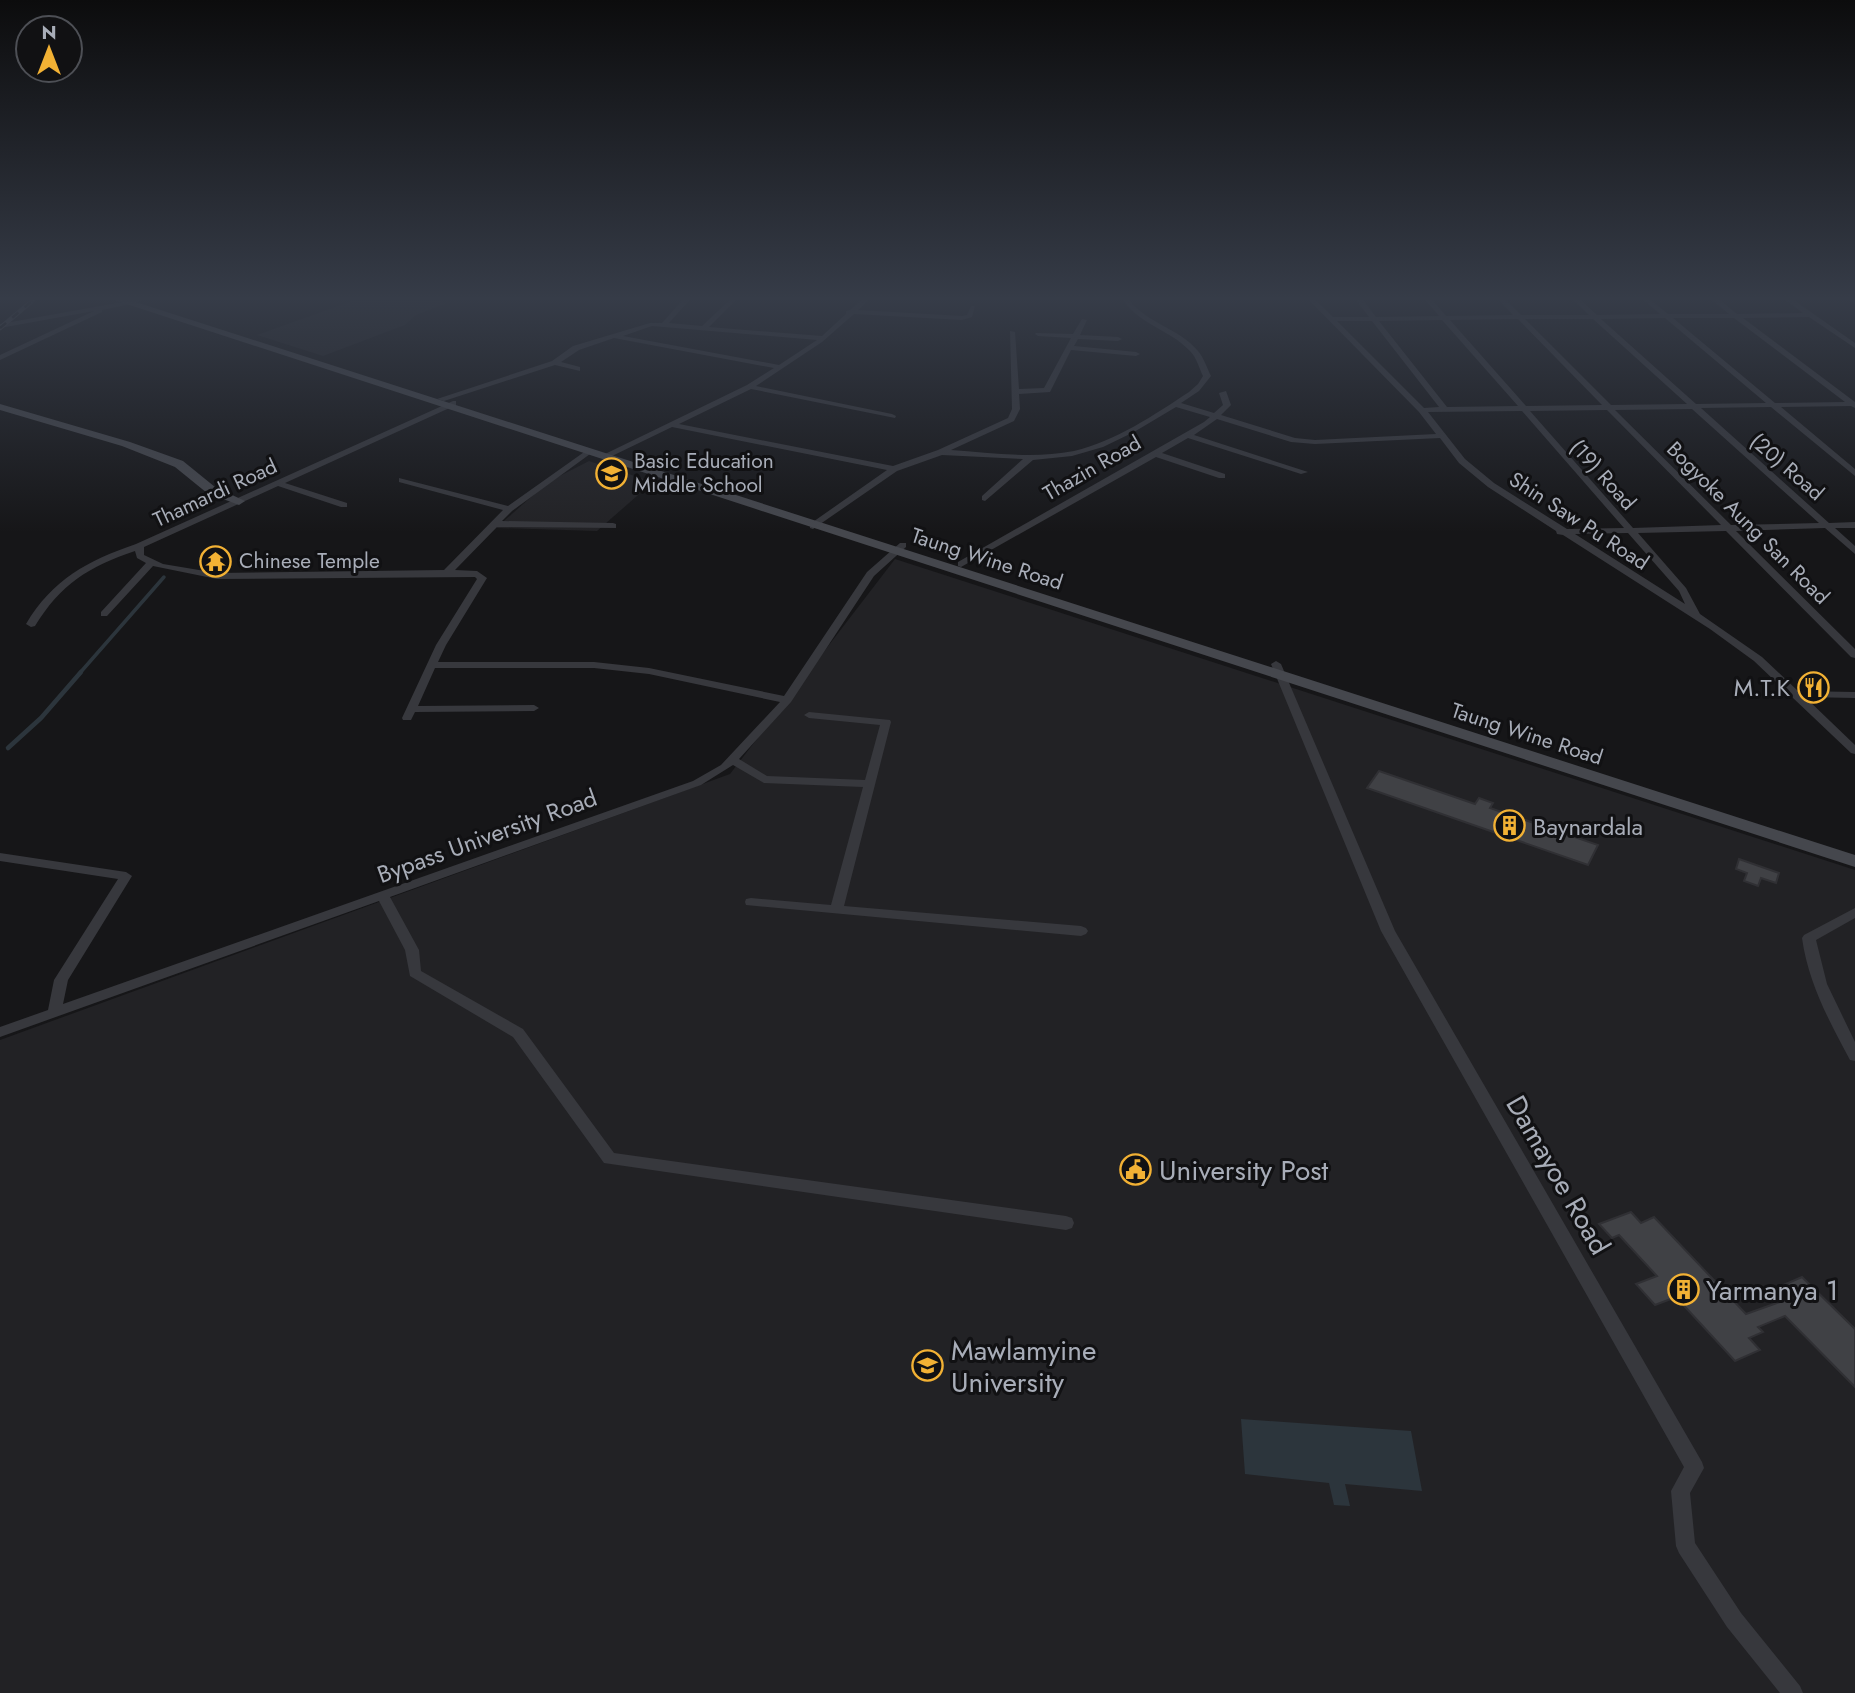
<svg xmlns="http://www.w3.org/2000/svg" width="1855" height="1693" font-family="Jost,sans-serif">
<style>
.built{fill:#222225}
.water{fill:#2c353c}
.lines{fill:none;stroke-linecap:round;stroke-linejoin:round}
.stream-far1{stroke:#2c353c;stroke-width:3.5}
.stream{stroke:#2c353c;stroke-width:4.5}
.building{fill:#404145;stroke:#303034;stroke-width:2}
.street{fill:#37383d;fill-rule:evenodd}
.secondary{fill:#45474d;fill-rule:evenodd}
.rail-casing{stroke:#4a4c52;stroke-width:4.5}
.rail{stroke:#111113;stroke-width:2.5;stroke-dasharray:8;stroke-linecap:butt}
.labels{text-anchor:middle;dominant-baseline:central;stroke-width:6;stroke-linejoin:round;paint-order:stroke}
.far-poi-label{font-size:21px;fill:#a8adb8;stroke:#111113;text-anchor:start}
.far-street-label{font-size:21px;fill:#a8adb8;stroke:#111113}
.poi-label{font-size:24px;fill:#a8adb8;stroke:#111113;text-anchor:end}
.street-label{font-size:24px;fill:#a8adb8;stroke:#111113}
.near-poi-label{font-size:28px;fill:#a8adb8;stroke:#111113;text-anchor:start}
.near-street-label{font-size:28px;fill:#a8adb8;stroke:#111113}
</style>
<rect width="100%" height="100%" fill="#161618"/>
<path class="built" d="M366,296h57l24,7 -31,12 -11,10 -82,31 -66,-21z
M589,461l64,21 -56,49 -101,-3 52,-46z
M895,559l960,311v823h-1855v-653l730,-266z"/>
<path class="water" d="M1241,1419l170,12 11,60 -77,-7 5,22 -16,-1 -5,-22 -84,-9z"/>
<g class="lines">
<path class="stream-far1" d="M79,674l85,-97"/>
<path class="stream" d="M8,748l33,-30 40,-46"/>
</g>
<path class="building" d="M1379,771l96,33 4,-6 14,5 -3,5 108,37 -10,20 -221,-77z
M1739,859l40,14 -3,10 -15,-5 -3,8 -14,-5 3,-8 -11,-4z
M1631,1212l10,11 13,-6 92,97 45,-16 -12,-11 23,-10 53,52v58l-70,-71 -27,11 5,5 -14,6 11,12 -25,11 -59,-64 -21,8 -19,-21 21,-8 -38,-41 -7,3 -13,-14z"/>
<g class="lines">
<path class="street" d="M144,296h11l-24,8 -29,6v2l-102,48v-5l94,-44 -94,17v-4l128,-23z
M686,296h7l-24,27 33,3 32,-30h6l-31,31 113,9 24,-22v-3l4,-1 16,-14h7l-15,14 104,6 5,-1 4,-9h4l-3,11 -10,3 -108,-6 -32,28 -66,44 136,28 4,2 -1,2 -144,-29 -72,35 214,42 45,-16 70,-32 4,-9 -2,-78 5,1 4,57 25,-1 27,-50 -33,-2 -3,-2 1,-1 37,1 9,-15 5,1 -7,15 38,2 4,2 -4,2 -40,-2 -4,7 62,6 4,2 -4,2 -65,-6 -21,42 -31,2 1,15 -6,12 -63,29c41,3 83,9 123,1 42,-10 80,-36 115,-59l9,-8 5,-8c-4,-8 -6,-18 -13,-25 -22,-23 -52,-26 -70,-55h6c18,27 52,31 72,55 6,7 9,17 13,25l-12,15 -18,12 33,10 9,-8 -4,-12 7,-2 5,14 -10,10 74,23 20,2 121,-6 -17,-22 -114,-116h7l21,21h36l-16,-21h7l16,21 63,-1 -17,-20h7l17,20 67,-1 -18,-19h7l19,19h68l-20,-19h7l21,19 63,-1 -21,-18h7l22,18h61l-22,-18h8l22,18 66,-1 -23,-17h8l67,47v5l-46,-31 -66,1 112,84v6l-4,-2 -70,1 74,62v7l-84,-69 -70,1 128,115 26,-1v6h-20l20,18v8l-30,-26 -89,3 119,118v9l-4,-1 -125,-126 -88,2 48,55 14,26 62,43 36,34 57,1v6l-50,-1 50,48v9l-4,-1 -97,-92 -44,-32 -147,-94 -6,-1 -1,-3 -68,-44 -29,-24 -19,-25 -125,6 -24,-2 -74,-23 -23,16 114,37 -7,2 -113,-36 -26,15 63,21v4h-6l-63,-21 -195,110 -3,-1v-4l246,-140 6,-5 -34,-10 -42,25 -31,15 -31,9 -39,4 -48,41 -3,-1v-4l41,-37 -81,-4 -45,16 -84,58 -3,-1v-4l77,-54 -215,-43 -60,29 -7,-2 142,-69 27,-17 -160,-30 -35,12 -18,12 19,5v4l-25,-6 -111,36 -7,-2 115,-38 21,-15 77,-23h12zM1665,318l101,85 -70,1 -95,-85zM1673,318h61l111,84 -70,1zM1518,319l84,86 -76,1 -76,-86zM1525,319h68l94,85 -76,1zM1442,320l76,86 -71,1 -68,-86zM1337,321h35l67,86 -15,1zM652,326l165,14 -38,25 -156,-29zM1692,409l127,114 -88,2 -116,-115zM1607,410l114,115 -88,3 -103,-117zM1522,411l102,117 -57,1 -73,-46 -29,-24 -37,-47zM1628,533l51,58 6,13 -110,-70z
M1843,296h8l4,3v5z
M453,401h3v4l-171,78 62,20v4h-6l-63,-21 -134,61v8l19,9 54,9 227,-3 59,-60 -104,-28v-4l109,28 79,-56 4,2 -1,2 -78,57 -10,10 111,2 3,1v4l-119,-1 -42,43 22,1 10,7 -41,67 -8,17h156l55,6 135,28 83,-124 33,-29h6v4l-32,29 -83,126 -52,57 28,17 98,4 15,-55 -71,-7 -5,-3 5,-3 81,8 1,2 -47,184 237,20 5,2 2,3 -2,3 -5,2 -335,-31 -1,-3 1,-3 5,-1 80,7 32,-118 -99,-4 -31,-18 -32,20 -311,112 29,53 2,21 102,58 91,124 452,63 6,2 2,5 -2,5 -6,2 -462,-67 -91,-126 -103,-61 -5,-26 -26,-49 -379,136v-10l48,-17 6,-30 64,-101 -118,-18v-8l126,19 6,4 -64,104 -5,24 630,-223 28,-16 59,-63 -131,-28 -55,-6h-159l-17,38 116,-1 5,3 -5,3 -119,1 -4,8h-8l-1,-2 34,-73 41,-66 -2,-2 -258,2 -64,-13 -46,50h-6v-4l45,-49 -9,-5 -2,-7c-47,16 -74,33 -100,75l-4,1 -5,-3c27,-45 61,-63 110,-80z
M1276,661l5,3 114,267 307,531 2,6 -14,25 5,50 46,70 59,73 3,7h-23l-53,-66 -48,-74 -3,-7 -5,-55 13,-24 -303,-536 -110,-267z
M1855,908v10l-39,22 11,44 28,58v19l-5,-1c-21,-39 -42,-78 -48,-122l2,-3z"/>
<path class="secondary" d="M102,296h15l1738,559v12z
M0,404l130,38 53,19 32,26 30,14 -6,4 -32,-12 -32,-26 -53,-21 -122,-36z"/>
<defs>
<path id="rail" d="M0,328l38,-32"/>
</defs>
<use href="#rail" class="rail-casing"/>
<use href="#rail" class="rail"/>
</g>
<linearGradient id="sky" x2="0" y2="1"><stop stop-color="#0c0c0d"/><stop offset="0.56" stop-color="#363c48"/><stop offset="1" stop-color="#363c48" stop-opacity="0"/></linearGradient>
<rect width="1855" height="533" fill="url(#sky)"/>
<defs>
<symbol id="school-ring" viewBox="-11 -11 22 22"><circle r="9.5" fill="#111113" stroke="#f2b134" stroke-width="1.5"/><path d="M0-5L7-2L0 1L-7-2ZM-4 1L0 2.5L4 1V4Q0 6-4 4Z" fill="#f2b134"/></symbol>
<symbol id="temple-ring" viewBox="-11 -11 22 22"><circle r="9.5" fill="#111113" stroke="#f2b134" stroke-width="1.5"/><path d="M0-6L5-2H3V0L6.5 2.5H4V6H1.5V3h-3V6H-4V2.5H-6.5L-3 0V-2H-5Z" fill="#f2b134"/></symbol>
<symbol id="restaurant-ring" viewBox="-11 -11 22 22"><circle r="9.5" fill="#111113" stroke="#f2b134" stroke-width="1.5"/><path d="M-5-6h1v4h1v-4h1v4h1v-4h1v5L-1.5 .5V6h-2V.5L-5-1ZM5-6V6H3V1.5H1.5Q1.5-4 5-6Z" fill="#f2b134"/></symbol>
<symbol id="building-ring" viewBox="-11 -11 22 22"><circle r="9.5" fill="#111113" stroke="#f2b134" stroke-width="1.5"/><path d="M-4-6H4V6H1V3H-1V6H-4ZM-2.5-4.3h1.7v1.8h-1.7ZM.8-4.3h1.7v1.8H.8ZM-2.5-1h1.7V.8h-1.7ZM.8-1h1.7V.8H.8Z" fill="#f2b134"/></symbol>
<symbol id="civic-ring" viewBox="-11 -11 22 22"><circle r="9.5" fill="#111113" stroke="#f2b134" stroke-width="1.5"/><path d="M-.6-6.5H3V-4.5H.6V-3L4-1V1h2V6H-6V1h2V-1L-.6-3ZM-1.2 2.5V6h2.4V2.5Z" fill="#f2b134"/></symbol>
<symbol id="university-ring" viewBox="-11 -11 22 22"><circle r="9.5" fill="#111113" stroke="#f2b134" stroke-width="1.5"/><path d="M0-5L7-2L0 1L-7-2ZM-4 1L0 2.5L4 1V4Q0 6-4 4Z" fill="#f2b134"/></symbol>
</defs>
<g fill-rule="evenodd">
<use href="#school-ring" x="594" y="456" width="35" height="35"/>
<use href="#temple-ring" x="198" y="544" width="35" height="35"/>
<use href="#restaurant-ring" x="1796" y="670" width="35" height="35"/>
<use href="#building-ring" x="1492" y="808" width="35" height="35"/>
<use href="#civic-ring" x="1118" y="1152" width="35" height="35"/>
<use href="#building-ring" x="1666" y="1272" width="35" height="35"/>
<use href="#university-ring" x="910" y="1348" width="35" height="35"/>
</g>
<g class="labels">
<g class="far-poi-label">
<text x="634" y="461">Basic Education<tspan x="634" dy="24">Middle School</tspan></text>
<text x="239" y="561">Chinese Temple</text>
</g>
<g class="far-street-label">
<text transform="translate(1787 467) rotate(41)">(20) Road</text>
<text transform="translate(1092 468) rotate(-30)">Thazin Road</text>
<text transform="translate(1603 475) rotate(48)">(19) Road</text>
<text transform="translate(215 493) rotate(-25)">Thamardi Road</text>
<text transform="translate(1579 521) rotate(33)">Shin Saw Pu Road</text>
<text transform="translate(1748 523) rotate(45)">Bogyoke Aung San Road</text>
<text transform="translate(987 559) rotate(18)">Taung Wine Road</text>
<text transform="translate(1527 734) rotate(18)">Taung Wine Road</text>
</g>
<g class="poi-label">
<text x="1790" y="687">M.T.K</text>
<text x="1533" y="826" text-anchor="start">Baynardala</text>
</g>
<g class="street-label">
<text transform="translate(487 836) rotate(-20)">Bypass University Road</text>
</g>
<g class="near-poi-label">
<text x="1159" y="1170">University Post</text>
<text x="1706" y="1290">Yarmanya 1</text>
<text x="951" y="1350">Mawlamyine<tspan x="951" dy="32">University</tspan></text>
</g>
<g class="near-street-label">
<text transform="translate(1558 1175) rotate(60)">Damayoe Road</text>
</g>
</g>
<g transform="translate(49 49)"><circle r="33" fill="#111113" stroke="#4d4f55" stroke-width="2"/>
<path d="M0-5L12 26L0 18L-12 26Z" fill="#f2b134"/>
<text y="-10" font-size="19" font-weight="bold" text-anchor="middle" fill="#a8adb8">N</text>
</g>
</svg>
